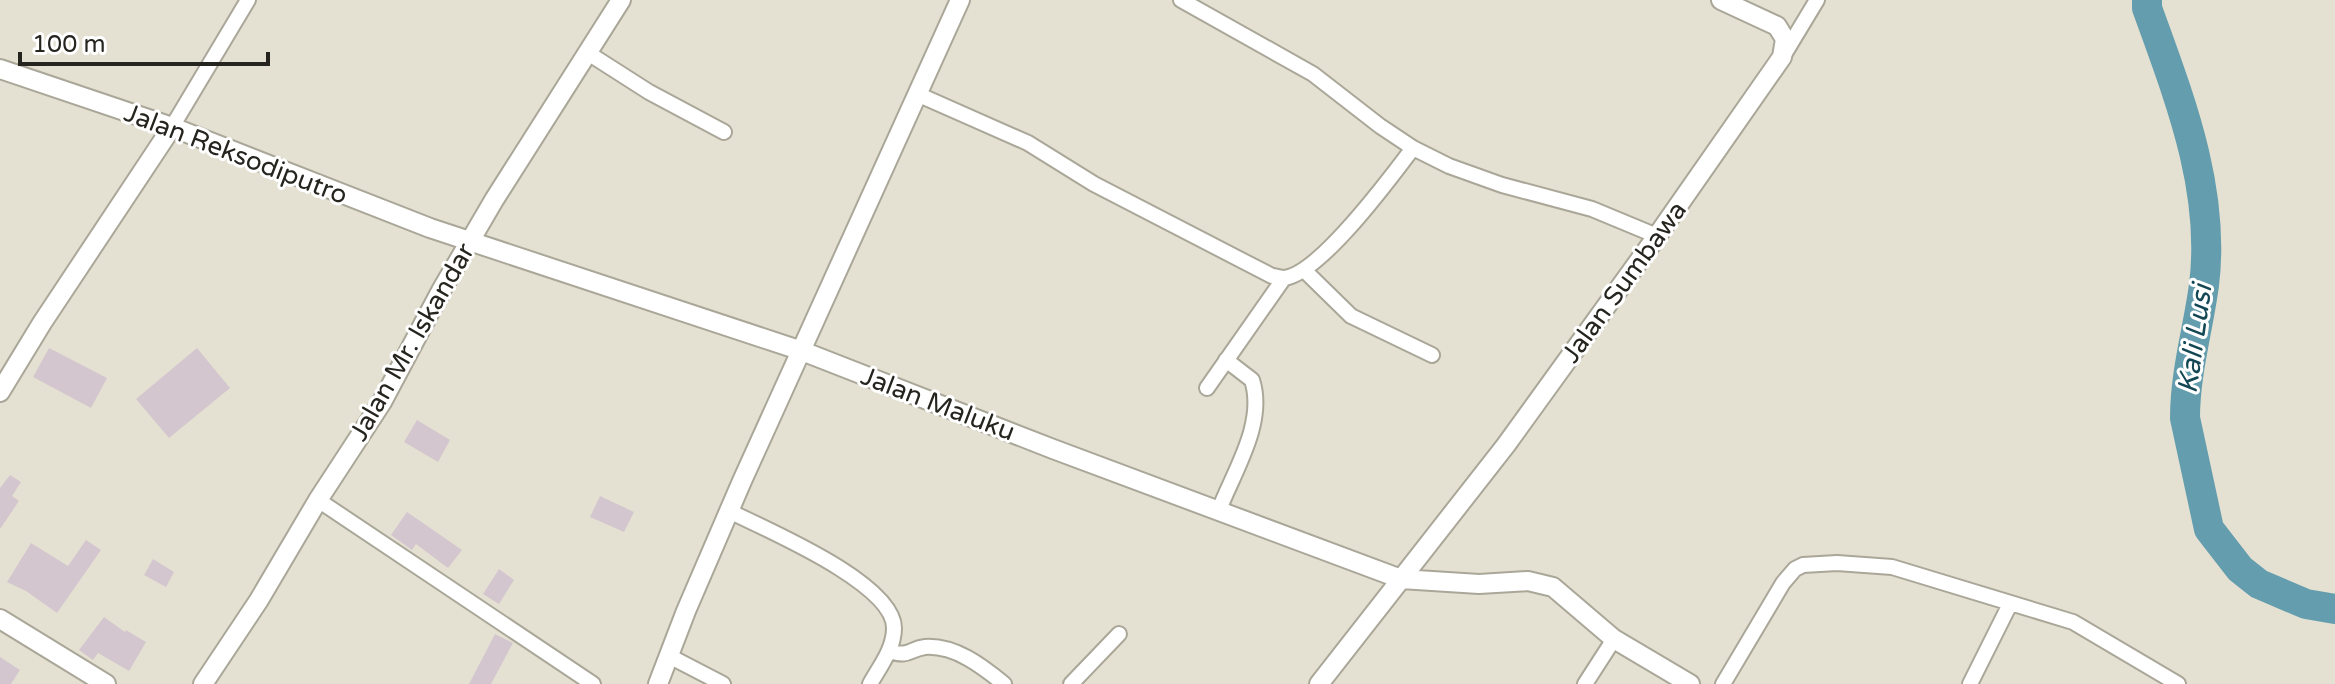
<svg xmlns="http://www.w3.org/2000/svg" width="2335" height="684" font-family="'Varela Round',sans-serif">
<style>
.lines{fill:none;stroke-linecap:round;stroke-linejoin:round}
.river{stroke:#649dae;stroke-width:30}
.building{fill:#d4c6cf}
.street-casing{stroke:#aaa799;stroke-width:18}
.secondary-casing{stroke:#aaa799;stroke-width:22}
.street{stroke:#fff;stroke-width:14}
.secondary{stroke:#fff;stroke-width:18}
.labels{text-anchor:middle;dominant-baseline:central;stroke-width:6;stroke-linejoin:round;paint-order:stroke}
.street-label{font-size:26px;fill:#25241e;stroke:#fff}
.water-label{font-size:28px;font-style:italic;fill:#144754;stroke:#fff}
</style>
<rect width="100%" height="100%" fill="#e4e1d2"/>
<g class="lines">
<path class="river" d="M2147,0v8c32,89 69,181 57,277 -6,45 -19,87 -19,133l24,111 31,40 19,15 47,20 29,5"/>
</g>
<path class="building" d="M49,348l58,30 -16,30 -58,-31z
M197,348l33,40 -61,50 -33,-39z
M417,420l33,20 -12,22 -34,-20z
M10,475l11,7 -9,14 7,5 -19,28v-41z
M600,496l34,16 -10,20 -34,-15z
M407,512l55,38 -14,18 -32,-24 -4,6 -21,-15z
M86,540l15,10 -44,63 -31,-22 -19,-9 24,-39 37,23z
M153,559l21,13 -8,15 -22,-12z
M499,569l15,11 -15,24 -16,-10z
M104,617l21,15 1,-2 20,12 -17,29 -31,-18 -5,7 -14,-10z
M495,634l18,9 -22,41h-22z
M0,657l20,13 -9,14h-11z"/>
<g class="lines">
<defs>
<path id="street" d="M1181,0l132,74 67,52 33,22 36,18 53,19 90,24 65,27
M588,53l61,39 75,40
M1785,53l32,-53
M917,94l111,49 66,41 178,92c4,0 8,2 12,2 36,-4 107,-101 129,-130
M172,127l76,-127
M1304,270l47,46 81,39
M1207,388l77,-110
M318,500l275,184
M1219,510c15,-39 47,-87 33,-130l-26,-20
M729,511c36,18 165,72 165,117 0,21 -14,38 -24,56
M890,651c19,7 19,-2 35,-4 30,-2 57,19 79,37
M669,656l54,28
M1071,684l48,-50
M1585,684l29,-45
M1723,684l60,-101 12,-14 8,-4 34,-2 55,4 181,55 105,62
M1970,684l40,-80"/>
<path id="secondary" d="M0,69l172,58 258,101 372,123 251,98 348,130 78,5 49,-3 25,6 61,52 76,45
M0,392l42,-69 130,-196
M0,619l106,65
M203,684l56,-84 59,-100 64,-98 60,-113 52,-89 127,-200
M658,684l28,-73 56,-130 218,-481
M1319,684l187,-239 151,-209 125,-179 3,-18 -8,-13 -56,-26"/>
</defs>
<use href="#street" class="street-casing"/>
<use href="#secondary" class="secondary-casing"/>
<use href="#street" class="street"/>
<use href="#secondary" class="secondary"/>
</g>
<g class="labels">
<g class="street-label">
<text transform="translate(236 154) rotate(21)">Jalan Reksodiputro</text>
<text transform="translate(1624 282) rotate(-54)">Jalan Sumbawa</text>
<text transform="translate(412 342) rotate(-60)">Jalan Mr. Iskandar</text>
<text transform="translate(938 404) rotate(21)">Jalan Maluku</text>
</g>
<g class="water-label">
<text transform="translate(2195 339) rotate(-82)">Kali Lusi</text>
</g>
</g>
<path d="M20 52v12h248v-12" fill="none" stroke="#25241e" stroke-width="4"/>
<text x="32" y="52" font-size="24" fill="#25241e" stroke="#ffffff" stroke-width="6" paint-order="stroke">100 m</text>
</svg>
